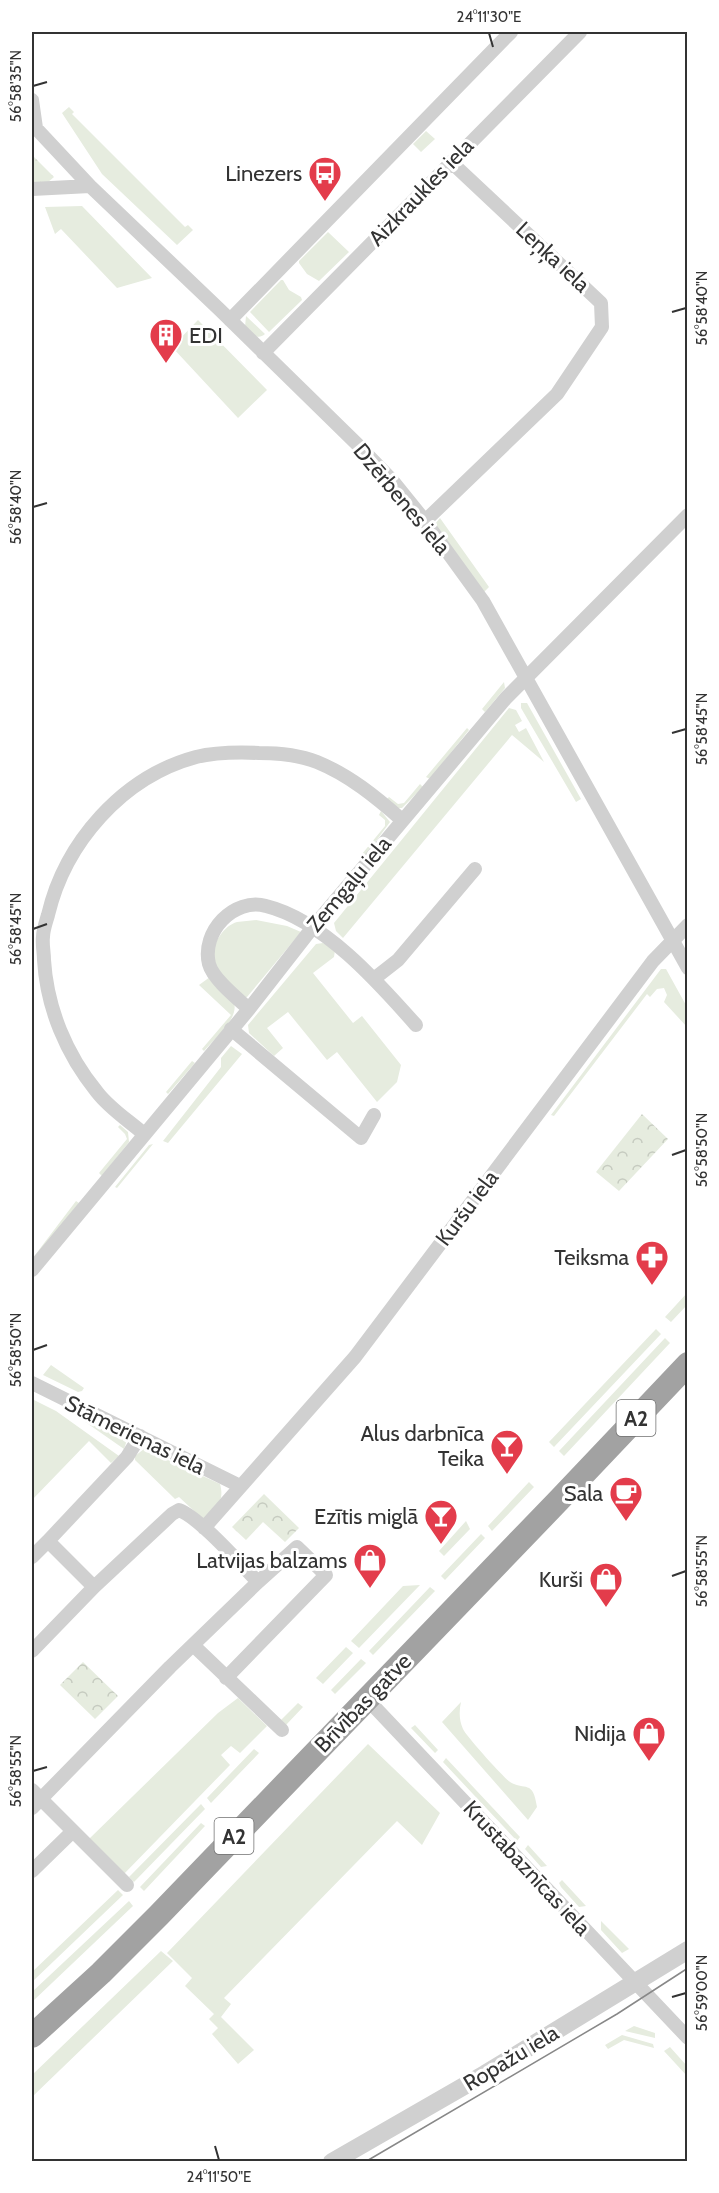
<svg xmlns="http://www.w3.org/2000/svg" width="719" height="2193" font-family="Cabin,sans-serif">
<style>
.green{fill:#e6ecdf}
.forest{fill:url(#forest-firs)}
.park{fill:url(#park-crowns)}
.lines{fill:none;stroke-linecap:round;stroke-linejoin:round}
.minor{stroke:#d0d0d0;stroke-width:14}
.tertiary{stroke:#d0d0d0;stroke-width:18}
.trunk{stroke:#a2a2a2;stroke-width:24}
.tram{stroke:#888;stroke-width:1.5}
.ticks{fill:none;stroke:#333;stroke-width:2}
.labels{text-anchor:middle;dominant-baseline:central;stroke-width:6;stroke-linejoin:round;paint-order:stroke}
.shield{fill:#fff;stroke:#707070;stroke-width:1.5}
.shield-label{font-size:21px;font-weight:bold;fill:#333}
.poi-label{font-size:22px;fill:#333;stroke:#fff;text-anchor:end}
.street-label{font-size:22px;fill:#333;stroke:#fff}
.neatline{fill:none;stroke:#333;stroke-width:2}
.ticks-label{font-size:15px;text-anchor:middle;fill:#333}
</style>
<defs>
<pattern id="forest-firs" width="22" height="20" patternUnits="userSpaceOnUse" patternTransform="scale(1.5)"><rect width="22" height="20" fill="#e6ecdf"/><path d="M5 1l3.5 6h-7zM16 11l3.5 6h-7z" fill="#c6cbc0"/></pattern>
<pattern id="park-crowns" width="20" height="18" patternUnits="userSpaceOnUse" patternTransform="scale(1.5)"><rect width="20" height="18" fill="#e6ecdf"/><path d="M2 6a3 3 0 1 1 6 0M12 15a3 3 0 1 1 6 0" fill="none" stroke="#c6cbc0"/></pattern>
</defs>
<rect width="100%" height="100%" fill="#fff"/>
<path class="green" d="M69,107l5,5 -2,2 113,113 3,-2 5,5 -16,15 -75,-71 -40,-61z
M426,131l9,8 -14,13 -8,-8z
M82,206l70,72 -35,10 -56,-59 -6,5 -10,-27z
M328,232l21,20 -30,29 -12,-7 -8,-11v-2z
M281,280h2l6,10 12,7 1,3 -33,32 -19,-20z
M246,316l19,18c-8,7 -14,-1 -20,-7z
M198,320l69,70 -29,28 -66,-71z
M440,518l49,69 -5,5 -49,-68z
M504,682l1,6 -20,24 -3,-3z
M521,703h6l54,96 -5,3 -55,-94z
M509,708l7,2 6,11 -7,4 4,7 7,-4 18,34 -32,-27 -169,203 -7,-7 -2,-8z
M467,728l2,2 -39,49 -4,-2z
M420,784l3,3 -21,21h-5l-10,-9 2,-2 9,7 6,-1z
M381,811l9,11 -25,34 -3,-2 23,-28v-6l-6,-5z
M256,920l31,6 14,6 -54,65h-5c-7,-8 -25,-23 -28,-32 -6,-15 8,-39 23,-43 6,-1 13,-1 19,-2z
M323,943l12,7 -1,7 -21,16 40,50 9,-7 39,49 -4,17 -20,20 -40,-50 -10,8 -39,-48 -21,16 16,20 -9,8 -25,-23 -1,-8 68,-81z
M661,969h5l21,38v20l-23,-25 3,-7 -3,-7 -7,1 -7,8 -3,-3 -93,122 -3,-1z
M210,977l24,26c5,16 -20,36 -30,48l-2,-2 29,-34 -32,-30z
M231,1046l11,8 -74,89 -5,-2 58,-74v-9z
M192,1061l3,2 -27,31 -2,-2z
M120,1125l8,7 1,10 -27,34 -3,-3 28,-34 -2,-5 -7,-7z
M153,1144l-36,44 -2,-1 34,-42z
M76,1201l3,2 -47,60v-4z
M687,1293v12l-16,17 -6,-5z
M656,1329l5,5 -107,113 -5,-5z
M665,1338l5,5 -106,113 -5,-5z
M51,1365l33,23 -2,3 -4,1 -35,-17z
M32,1399l24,12 63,45 -8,7 -22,-22 -57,59z
M71,1412l54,26 1,5 -2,6z
M144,1449l76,35c5,18 -4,23 -15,37l-26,-24 -4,2 -40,-39v-4z
M529,1482l5,5 -42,44 -4,-5z
M466,1521l4,8 -26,27 -5,-5z
M481,1534l4,4 -40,42 -4,-4z
M420,1585l-61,63 -8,-7 52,-55z
M430,1587l5,4 -62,64 -4,-4z
M346,1647l7,6 -30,31 -7,-6z
M361,1659l5,4 -31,31 -4,-4z
M238,1698l29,28 -27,27 -9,-7 -10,9 9,10 -107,110 -34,-36 129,-126z
M461,1702c-2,9 -2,18 2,27 3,7 41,49 47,53 15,9 23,-3 27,25l-9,13 -86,-98z
M298,1703l5,4 -17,18 -5,-5z
M415,1725l23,25 -3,3 -24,-25z
M368,1744l72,69 -18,32 -25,-24 -173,177 7,6 -10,13 33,33 -16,14 -26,-30 6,-6 -9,-9 5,-5 -29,-28 7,-8 -25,-25z
M254,1749l5,4 -48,50 -4,-5z
M446,1758l74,79 -3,4 -74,-79z
M201,1804l4,5 -71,73 -5,-5z
M201,1823l4,3 -61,65 -4,-4z
M528,1845l19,21 -6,1 -16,-18z
M562,1880l24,26 -7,1 -18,-20 -2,-4z
M118,1890l5,5 -91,87v-10z
M129,1901l4,5 -101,96v-10z
M601,1921l28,28 -7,4 -21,-23z
M161,1951l12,10 -141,136v-22z
M634,2026l21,7v5l-30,-7z
M622,2035l31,9 1,4 -30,-8 -16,9 -3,-4z
M670,2047l17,19v10l-23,-25z"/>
<path class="forest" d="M32,155l22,22 -7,6h-15z"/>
<path class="park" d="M642,1114l26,25 -49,52 -23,-19z
M264,1494l35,34 -14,14 -22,-20 -17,18 -14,-13z
M83,1662l35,34 -23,23 -35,-34z"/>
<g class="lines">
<path class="minor" d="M32,100l4,28
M32,124l58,62 130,124 139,136 32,33 34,42 58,80 205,367
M32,189l58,-3
M230,320l281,-288
M263,353l317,-321
M425,521l132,-127 45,-67 -1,-24 -150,-141
M375,978l23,-18 77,-91
M249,1009c-12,-11 -36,-30 -40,-45 -8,-32 25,-67 57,-58 57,14 112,76 150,119
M231,1029l130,109 13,-23
M144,1134c-16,-14 -34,-25 -47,-42 -31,-38 -50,-84 -53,-132 0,-8 -2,-16 -1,-23 0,-7 3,-15 5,-22 17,-72 74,-138 148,-158 21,-5 41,-5 63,-4 19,0 40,2 58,9 32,13 59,35 85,58
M32,1270l217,-261 64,-82 193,-229 182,-183
M32,1383l208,103
M204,1528l151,-171 298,-396 35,-36
M32,1557l16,-16
M193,1645l89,85
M32,1651l62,-64
M226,1678l100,-103 -29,-28 -39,35
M367,1699l321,339
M32,1790l95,95
M32,1808l138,-141 88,-85c-18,-18 -58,-64 -79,-72l-7,4 -78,73 -46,-46 79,-84 13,-21
M32,1871l41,-40"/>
<path class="tertiary" d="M332,2162l153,-88 203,-124"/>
<path class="trunk" d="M32,2036l69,-63 58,-58 400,-415 129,-136"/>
<path class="tram" d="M365,2162l252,-148 71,-46"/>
</g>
<path class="ticks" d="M489,33l4,14M33,86l14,-4M672,312l14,-4M33,507l14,-4M672,733l14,-4M33,929l14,-5M672,1155l14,-5M33,1350l14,-5M672,1576l14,-5M33,1771l14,-4M672,1997l14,-4M215,2146l4,14"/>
<defs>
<symbol id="bus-pin" viewBox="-11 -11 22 30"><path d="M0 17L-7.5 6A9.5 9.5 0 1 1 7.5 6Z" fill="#e33c4b" stroke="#fff"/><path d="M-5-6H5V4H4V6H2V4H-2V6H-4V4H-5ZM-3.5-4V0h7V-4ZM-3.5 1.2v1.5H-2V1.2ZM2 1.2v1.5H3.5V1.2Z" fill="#fff"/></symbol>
<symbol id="building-pin" viewBox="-11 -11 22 30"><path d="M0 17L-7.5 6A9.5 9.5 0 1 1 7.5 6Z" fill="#e33c4b" stroke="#fff"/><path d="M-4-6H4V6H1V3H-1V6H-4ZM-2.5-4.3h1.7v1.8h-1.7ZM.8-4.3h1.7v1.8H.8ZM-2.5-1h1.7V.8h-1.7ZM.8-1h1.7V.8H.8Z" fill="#fff"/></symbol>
<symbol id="pharmacy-pin" viewBox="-11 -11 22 30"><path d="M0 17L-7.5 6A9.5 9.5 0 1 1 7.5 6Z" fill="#e33c4b" stroke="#fff"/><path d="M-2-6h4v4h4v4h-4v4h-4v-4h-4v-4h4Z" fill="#fff"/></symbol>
<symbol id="bar-pin" viewBox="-11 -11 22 30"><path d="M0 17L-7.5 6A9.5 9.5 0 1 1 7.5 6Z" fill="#e33c4b" stroke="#fff"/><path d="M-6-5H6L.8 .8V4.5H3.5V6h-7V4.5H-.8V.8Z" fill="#fff"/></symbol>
<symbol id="cafe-pin" viewBox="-11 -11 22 30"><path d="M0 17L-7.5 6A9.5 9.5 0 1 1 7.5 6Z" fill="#e33c4b" stroke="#fff"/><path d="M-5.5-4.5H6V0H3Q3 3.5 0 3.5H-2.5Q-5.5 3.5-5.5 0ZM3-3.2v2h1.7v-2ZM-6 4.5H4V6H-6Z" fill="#fff"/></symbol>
<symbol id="shop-pin" viewBox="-11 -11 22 30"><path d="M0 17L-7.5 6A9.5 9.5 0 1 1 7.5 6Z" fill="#e33c4b" stroke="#fff"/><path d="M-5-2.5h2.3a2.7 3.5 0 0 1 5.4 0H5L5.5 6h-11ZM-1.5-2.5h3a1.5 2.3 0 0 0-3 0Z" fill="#fff"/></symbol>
</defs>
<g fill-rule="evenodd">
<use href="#bus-pin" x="306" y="154" width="38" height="52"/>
<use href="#building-pin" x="147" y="316" width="38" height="52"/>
<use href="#pharmacy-pin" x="633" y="1238" width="38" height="52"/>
<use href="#bar-pin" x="488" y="1427" width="38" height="52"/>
<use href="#cafe-pin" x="607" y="1474" width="38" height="52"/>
<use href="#bar-pin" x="422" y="1497" width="38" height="52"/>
<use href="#shop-pin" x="351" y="1541" width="38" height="52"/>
<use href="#shop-pin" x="587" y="1560" width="38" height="52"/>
<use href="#shop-pin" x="630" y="1714" width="38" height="52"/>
</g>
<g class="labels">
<g class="shield">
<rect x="616.5" y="1400" width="39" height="36" rx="4.5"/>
<rect x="214.5" y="1818" width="39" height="36" rx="4.5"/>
</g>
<g class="shield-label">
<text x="636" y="1418">A2</text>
<text x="234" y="1836">A2</text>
</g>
<g class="poi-label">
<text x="302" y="173">Linezers</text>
<text x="189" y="335" text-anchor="start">EDI</text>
<text x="629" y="1257">Teiksma</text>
<text x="484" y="1433">Alus darbnīca<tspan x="484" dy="25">Teika</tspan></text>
<text x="603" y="1493">Sala</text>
<text x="418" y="1516">Ezītis miglā</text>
<text x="347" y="1560">Latvijas balzams</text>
<text x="583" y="1579">Kurši</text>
<text x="626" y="1733">Nidija</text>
</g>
<g class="street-label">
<text transform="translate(421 192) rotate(-46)">Aizkraukles iela</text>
<text transform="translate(553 257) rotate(43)">Leņķa iela</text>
<text transform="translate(402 499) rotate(50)">Dzērbenes iela</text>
<text transform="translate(349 884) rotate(-50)">Zemgaļu iela</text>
<text transform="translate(467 1208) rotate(-53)">Kuršu iela</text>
<text transform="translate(135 1435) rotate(26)">Stāmerienas iela</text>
<text transform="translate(363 1703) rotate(-46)">Brīvības gatve</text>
<text transform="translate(527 1868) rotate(47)">Krustabaznīcas iela</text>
<text transform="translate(511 2058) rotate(-31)">Ropažu iela</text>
</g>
</g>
<rect width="719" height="2193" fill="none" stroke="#ffffff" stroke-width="66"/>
<rect x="33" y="33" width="653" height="2127" class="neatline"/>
<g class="ticks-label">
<text x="489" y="22">24°11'30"E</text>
<text transform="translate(16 86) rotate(-90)" y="5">56°58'35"N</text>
<text transform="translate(702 308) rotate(-90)" y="5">56°58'40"N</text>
<text transform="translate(16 507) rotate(-90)" y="5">56°58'40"N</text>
<text transform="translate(702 729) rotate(-90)" y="5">56°58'45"N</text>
<text transform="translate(16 929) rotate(-90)" y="5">56°58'45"N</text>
<text transform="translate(702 1150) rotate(-90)" y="5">56°58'50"N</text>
<text transform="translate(16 1350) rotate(-90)" y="5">56°58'50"N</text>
<text transform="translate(702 1571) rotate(-90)" y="5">56°58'55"N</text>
<text transform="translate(16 1771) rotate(-90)" y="5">56°58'55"N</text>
<text transform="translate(702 1993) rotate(-90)" y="5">56°59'00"N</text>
<text x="219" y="2182">24°11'50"E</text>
</g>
</svg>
